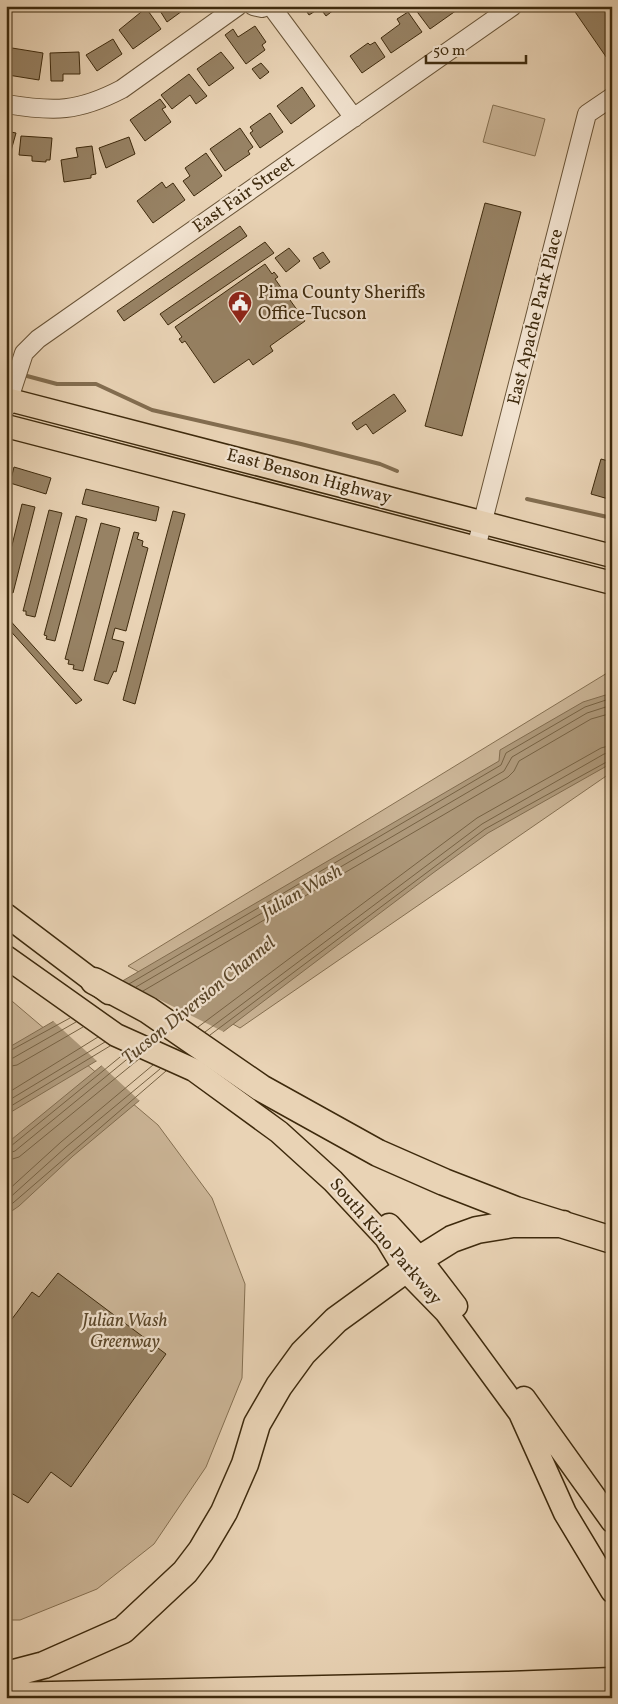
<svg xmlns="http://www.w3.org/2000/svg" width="618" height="1704" font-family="Vollkorn,serif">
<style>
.green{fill:#ccb698;stroke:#857052}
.water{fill:#af9a7c;stroke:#826d50}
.pier{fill:#e9d3b5}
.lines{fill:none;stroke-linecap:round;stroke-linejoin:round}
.shore{stroke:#766244;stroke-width:1}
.stream{stroke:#826d50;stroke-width:4}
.building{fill:#978264;stroke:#3e2a0d}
.minor-casing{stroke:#695437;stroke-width:20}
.major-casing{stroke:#3e2a0d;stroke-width:25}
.highway-casing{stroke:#3e2a0d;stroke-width:29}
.minor{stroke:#f1e2cf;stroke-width:18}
.major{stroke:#e9d3b5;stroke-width:22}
.highway{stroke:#e9d3b5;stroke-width:26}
.labels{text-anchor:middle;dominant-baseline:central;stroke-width:4.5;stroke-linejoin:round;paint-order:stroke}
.street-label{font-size:18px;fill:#3e2a0d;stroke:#f1e2cf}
.poi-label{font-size:18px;fill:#3e2a0d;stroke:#f1e2cf;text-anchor:start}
.park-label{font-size:18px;font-style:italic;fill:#5a4629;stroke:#f1e2cf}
.water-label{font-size:19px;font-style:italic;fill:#5a4629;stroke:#f1e2cf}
</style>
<rect width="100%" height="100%" fill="#e9d3b5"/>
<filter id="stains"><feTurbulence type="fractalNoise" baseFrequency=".004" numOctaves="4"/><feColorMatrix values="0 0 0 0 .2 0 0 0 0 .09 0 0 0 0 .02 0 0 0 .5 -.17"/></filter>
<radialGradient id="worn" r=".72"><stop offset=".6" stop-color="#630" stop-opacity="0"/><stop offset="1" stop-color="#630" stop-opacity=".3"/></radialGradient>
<path class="green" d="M493,105l52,14 -10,37 -52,-14z
M612,670v102l-372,256 -112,-62z
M6,996l152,129 54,73 33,86 -3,94 -36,89 -52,77 -57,45 -77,31h-14z"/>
<path class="water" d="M612,693v70l-124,70 -55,40 -226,171 -134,112 -54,50 -13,9v-71l132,-108 -132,79v-66l493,-288 1,-11 83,-48z"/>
<path class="pier" d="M120,980l106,53 -85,69 -41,-38 13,-11 -15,9 -46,-42z"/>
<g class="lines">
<path class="shore" d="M129,984l372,-219 5,-12 79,-46 27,-9
M136,987l368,-216 8,-14 75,-44 25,-8
M143,991l365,-214 6,-6 5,-10 72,-42 21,-6
M198,1027l279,-209 124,-70 11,-3
M205,1032l277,-208 122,-70 8,-2
M210,1035l275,-206 127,-70
M6,1053l64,-35
M6,1060l7,-2 63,-36
M6,1067l11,-2 66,-38
M6,1094l92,-57
M6,1102l99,-60
M6,1109l104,-63
M6,1147l5,-1 114,-93
M6,1154l9,-3 116,-95
M6,1161l13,-4 120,-98
M6,1192l55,-50 92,-77
M6,1201l60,-54 94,-78
M6,1209l160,-138"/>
<path class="stream" d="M27,376l30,8h39l56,26 149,34 79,20 17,7
M527,499l85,19"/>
</g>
<path class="building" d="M157,6h32l-22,16z
M303,6h36l-13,10 -6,-8 -11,7z
M419,6h36l2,4 -27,19 -15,-20z
M571,6h41v58h-1z
M146,8l15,21 -28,20 -14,-19z
M408,12l14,20 -31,21 -10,-15 19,-14 -3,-5z
M255,26l11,16 -4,3 3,5 -19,14 -21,-29 8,-6 5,8z
M113,39l9,15 -25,17 -11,-16z
M375,42l10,15 -23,16 -12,-17 18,-13 2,2z
M12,48l31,5 -4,27 -31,-5z
M79,52l1,22h-17v7h-12l-1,-28z
M221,52l13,16 -25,18 -12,-17z
M261,63l8,9 -9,7 -8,-10z
M189,74l18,22 -11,8 -6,-9 -18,14 -11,-14z
M302,87l13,19 -24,18 -14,-18z
M160,99l6,8 -4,2 9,13 -26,19 -15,-21z
M270,113l13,19 -23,16 -10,-15 3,-2 -3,-4z
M240,128l13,19 -5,4 2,3 -25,17 -15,-22z
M6,131l10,2 -9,32h-1z
M21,136l31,2 -2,22h-4v2l-14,-1v-5l-13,-1z
M129,137l6,17 -29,14 -7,-20z
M92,146l4,28 -5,1v3l-27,4 -3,-22 17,-3 -2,-9z
M206,153l16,23 -28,20 -11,-15 7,-5 -5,-8z
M162,182l4,6 7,-5 12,17 -32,23 -16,-22z
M485,203l36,9 -59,224 -37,-10z
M240,226l7,10 -123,85 -7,-10z
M265,242l9,11 -106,72 -8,-11z
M289,248l11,13 -14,11 -11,-14z
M323,252l7,10 -10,7 -7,-11z
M265,264l7,10 2,-2 4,5 -3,2 30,42 -35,25 3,5 -20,14 -4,-6 -35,24 -29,-42 -3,2 -3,-4 3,-2 -7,-10z
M394,394l12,17 -33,23 -7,-10 -9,6 -5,-7z
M601,459l11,3v38l-21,-6z
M14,467l37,11 -5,16 -36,-11z
M86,489l73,18 -3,14 -74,-17z
M22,504l13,3 -22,86 -7,-2v-21z
M49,510l13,3 -27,104 -9,-2v-4h-3z
M173,511l12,3 -50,190 -12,-4z
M76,516l11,3 -32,122 -9,-2 1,-3 -3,-1z
M101,523l19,5 -37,143 -10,-2 1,-4 -6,-1 1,-4 -4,-1z
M134,532l5,1 -2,6 6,2 -1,5 6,2 -22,83 -11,-3 -3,11 12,3 -8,30 -2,-1 -6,13 -14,-4z
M6,616l76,84 -6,4 -70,-78z
M58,1273l108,81 -95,133 -20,-15 -23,31 -22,-13v-163l26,-35 7,5z"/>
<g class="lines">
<defs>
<path id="minor" d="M253,6l9,2 6,-2
M271,6l83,112
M6,104c48,8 72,8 116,-15l116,-83
M6,408l18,-55 14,-14 475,-333
M476,548l111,-434 25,-17"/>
<path id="major" d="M6,399l606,157
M6,426l606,157
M6,915l103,78
M6,957l110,78 78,35 85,62 54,49 53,57 20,33 40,41 74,101 45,100 47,78
M389,1225l31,34 36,47
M524,1398l88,123"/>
<path id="highway" d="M94,981l54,29 113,78 117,65 66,29 72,28 96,30
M6,1675l38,-10 79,-35 62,-58 16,-21 23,-39 21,-48 12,-40 22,-38 24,-33 33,-33 84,-61 32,-20 25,-9 36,-6h50
M6,1696l501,-11 105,-4"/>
</defs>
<use href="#minor" class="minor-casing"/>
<use href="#major" class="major-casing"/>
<use href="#highway" class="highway-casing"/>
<use href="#minor" class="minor"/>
<use href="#major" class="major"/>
<use href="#highway" class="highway"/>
</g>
<defs>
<symbol id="civic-pin" viewBox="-11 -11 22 30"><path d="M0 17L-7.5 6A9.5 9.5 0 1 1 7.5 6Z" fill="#8f2418" stroke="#f1e2cf"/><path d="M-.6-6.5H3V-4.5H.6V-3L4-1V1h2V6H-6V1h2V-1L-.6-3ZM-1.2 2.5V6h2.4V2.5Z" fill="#fff"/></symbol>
</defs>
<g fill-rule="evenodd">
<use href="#civic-pin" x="226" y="289" width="28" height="38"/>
</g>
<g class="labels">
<g class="street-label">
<text transform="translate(244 195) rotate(-35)">East Fair Street</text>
<text transform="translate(536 317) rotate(-76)">East Apache Park Place</text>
<text transform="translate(309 477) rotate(15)">East Benson Highway</text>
<text transform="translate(385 1242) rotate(49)">South Kino Parkway</text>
</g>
<g class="poi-label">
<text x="258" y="293">Pima County Sheriffs<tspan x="258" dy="21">Office-Tucson</tspan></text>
</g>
<g class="park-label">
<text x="125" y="1321">Julian Wash<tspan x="125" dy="21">Greenway</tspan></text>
</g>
<g class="water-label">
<text transform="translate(302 892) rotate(-30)">Julian Wash</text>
<text transform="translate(199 1001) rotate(-39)">Tucson Diversion Channel</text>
</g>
</g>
<rect width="618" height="1704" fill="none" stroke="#e9d3b5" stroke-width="25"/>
<rect x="8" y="8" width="603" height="1689" fill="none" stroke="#3e2a0d" stroke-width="2.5"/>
<rect x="12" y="12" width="593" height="1679" fill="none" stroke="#3e2a0d"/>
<path d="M426 55v8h100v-8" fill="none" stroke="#3e2a0d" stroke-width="2.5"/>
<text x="433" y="55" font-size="15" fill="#3e2a0d" stroke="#f1e2cf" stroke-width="4" paint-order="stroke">50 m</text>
<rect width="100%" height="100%" filter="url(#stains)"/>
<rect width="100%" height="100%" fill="url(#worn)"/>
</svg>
